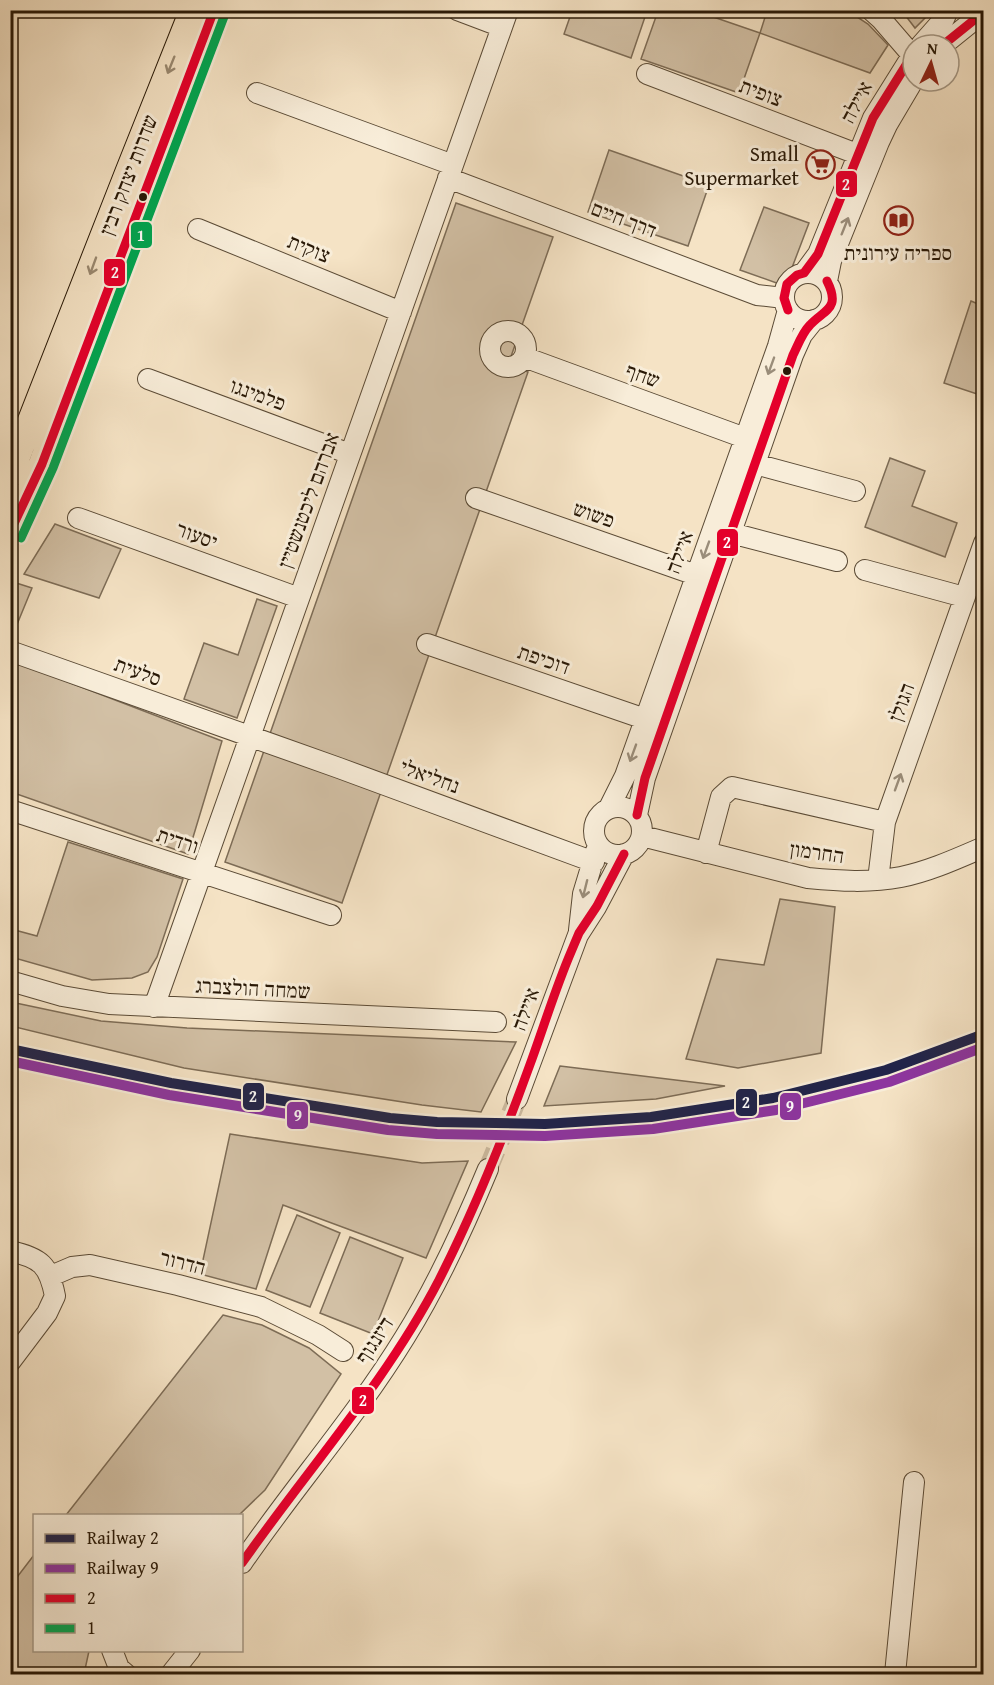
<svg xmlns="http://www.w3.org/2000/svg" width="994" height="1685" font-family="'Gentium Book Plus','Frank Ruhl Libre',serif">
<style>
.green{fill:#d2c0a5;stroke:#7d6c56;stroke-width:1.5}
.lines{fill:none;stroke-linecap:round;stroke-linejoin:round}
.minor-tunnel{stroke:#ccba9f;stroke-width:20;stroke-dasharray:20 10;stroke-linecap:butt}
.minor-casing{stroke:#5b4b36;stroke-width:22}
.major-casing{stroke:#281806;stroke-width:28}
.minor{stroke:#f8edd9;stroke-width:20}
.major{stroke:#f5e3c5;stroke-width:26}
.bus-1-casing{stroke:#f8edd9;stroke-width:14}
.bus-2-casing{stroke:#f8edd9;stroke-width:14}
.bus-1{stroke:#e4002b;stroke-width:9}
.bus-2{stroke:#00a651;stroke-width:9}
.rail-1-casing{stroke:#f8edd9;stroke-width:15}
.rail-2-casing{stroke:#f8edd9;stroke-width:15}
.rail-1{stroke:#1f234a;stroke-width:10}
.rail-2{stroke:#8d359f;stroke-width:10}
.oneway{stroke:#99886f}
.oneway2{stroke:#9a8d7a}
.bus-dot{fill:#281806;stroke:#f8edd9;stroke-width:2}
.labels{text-anchor:middle;dominant-baseline:central;stroke-width:6;stroke-linejoin:round;paint-order:stroke}
.street-label{font-size:21px;fill:#281806;stroke:#f8edd9}
.poi-label{font-size:21px;fill:#281806;stroke:#f8edd9;text-anchor:end}
.line-badge{stroke:#f8edd9;stroke-width:2}
.badge-label{font-size:16px;text-anchor:middle;font-weight:bold;fill:#fff}
</style>
<rect width="100%" height="100%" fill="#f5e3c5"/>
<filter id="stains"><feTurbulence type="fractalNoise" baseFrequency=".00333" numOctaves="4"/><feColorMatrix values="0 0 0 0 .2 0 0 0 0 .09 0 0 0 0 .02 0 0 0 .5 -.17"/></filter>
<radialGradient id="worn" r=".72"><stop offset=".6" stop-color="#630" stop-opacity="0"/><stop offset="1" stop-color="#630" stop-opacity=".3"/></radialGradient>
<path class="green" d="M572,11h75l-16,47 -67,-24z
M658,11h38l64,22 7,-22h81l20,13 20,21 -18,28 -110,-40 -21,60 -98,-34z
M902,11h30l-17,17z
M609,150l100,35 -21,61 -100,-34z
M456,203l97,34 -45,128 20,7 -186,531 -117,-41z
M764,207l45,16 -24,63 -45,-16z
M971,301l12,5v90l-39,-13z
M890,458l35,13 -13,35 45,17 -12,34 -80,-30z
M55,524l66,25 -22,49 -75,-24z
M10,581l22,7 -21,51h-1z
M257,599l20,7 -40,112 -53,-19 20,-56 34,12z
M11,660l211,81 -34,113 -177,-62z
M68,842l115,37 -26,78 -9,15 -16,6 -40,2 -81,-23v-28l26,7z
M780,899l55,8 -14,146 -83,15 -52,-9 31,-100 47,6z
M11,1002l90,19 86,7 329,14 -35,70 -59,-7 -238,-37 -173,-42z
M560,1066l165,20 -69,13 -112,7z
M230,1134l192,29 46,-2 -42,97 -143,-53 -27,84 -56,-15z
M297,1215l43,18 -30,74 -44,-17z
M350,1237l53,21 -30,76 -53,-21z
M223,1315l39,10 47,23 32,26 -76,116 -26,25h-173z
M34,1555v95l55,1 -5,23h-73v-89z"/>
<g class="lines">
<path class="minor-tunnel" d="M488,1169l29,-70"/>
<defs>
<path id="minor" d="M457,10l45,17
M871,10l10,9 31,36
M921,45l23,-26 4,-9
M943,45l31,-25 10,-4
M647,74l210,80
M257,93l196,72
M448,178l309,117 27,3
M198,229l203,83
M784 297a24 24 0 1 1 48 0a24 24 0 1 1-48 0Z
M804,273l14,-19 55,-136 40,-64
M827,281l4,-20 48,-119 8,-17 26,-44
M490 349a18 18 0 1 1 36 0a18 18 0 1 1-36 0Z
M524,357l221,81
M148,379l202,75
M755,464l100,27
M476,498l220,77
M78,518l221,80
M731,533l106,28
M865,570l99,27
M427,644l218,75
M10,651l329,117 255,94
M594 831a24 24 0 1 1 48 0a24 24 0 1 1-48 0Z
M609,808l16,-32 153,-430 10,-36
M10,810l321,105
M637,815l8,-37 148,-423 9,-20 12,-15
M642,836l166,42c31,3 62,5 93,-1 29,-6 55,-18 83,-30
M706,853l15,-56 11,-10 153,35
M878,880l7,-58 99,-279
M579,930l4,-36 13,-43
M10,981l52,15 47,8 387,18
M154,1007l354,-997
M517,1099l61,-164 18,-28 28,-53
M10,1251c31,7 39,14 45,45l-8,17 -37,49
M51,1276l21,-9 18,-2 88,20 83,22 57,28 25,16
M242,1563c52,-76 114,-146 163,-226 33,-53 59,-110 83,-168
M112,1650l7,18 7,6
M171,1674l19,-24
M895,1674l19,-192"/>
<path id="major" d="M10,474l118,-301 65,-163
M10,533l32,-69 133,-348 39,-106"/>
</defs>
<use href="#minor" class="minor-casing"/>
<use href="#major" class="major-casing"/>
<use href="#minor" class="minor"/>
<use href="#major" class="major"/>
<defs>
<path id="bus-1" d="M943,45l31,-25 10,-4
M788,310l-4,-12 3,-14 10,-9 7,-2 14,-19 55,-136 40,-64
M10,532l32,-68 172,-454
M637,815l8,-37 148,-423c5,-10 9,-22 17,-30 15,-16 31,-16 17,-44
M242,1563c66,-94 144,-181 197,-283 36,-71 66,-146 93,-221 13,-36 24,-72 39,-107l8,-19 18,-27 27,-52"/>
<path id="bus-2" d="M21,538l32,-70 172,-454"/>
</defs>
<use href="#bus-1" class="bus-1-casing"/>
<use href="#bus-2" class="bus-2-casing"/>
<use href="#bus-1" class="bus-1"/>
<use href="#bus-2" class="bus-2"/>
<defs>
<path id="rail-1" d="M10,1049l161,34 219,35 47,4 108,2 106,-7 122,-19 113,-28 98,-36"/>
<path id="rail-2" d="M10,1061l159,34 219,35 49,4 108,2 108,-7 123,-19 113,-28 95,-35"/>
</defs>
<use href="#rail-1" class="rail-1-casing"/>
<use href="#rail-2" class="rail-2-casing"/>
<use href="#rail-1" class="rail-1"/>
<use href="#rail-2" class="rail-2"/>
</g>
<defs><path id="oneway-shaft" d="M-6 0H5M1.5-3L5.5 0L1.5 3" fill="none" stroke-width="1.6" stroke-linecap="round" stroke-linejoin="round" transform="scale(1.5)"/></defs>
<g class="oneway">
<use href="#oneway-shaft" transform="translate(171 65) rotate(112)"/>
<use href="#oneway-shaft" transform="translate(93 266) rotate(110)"/>
</g>
<g class="oneway2">
<use href="#oneway-shaft" transform="translate(845 226) rotate(-68)"/>
<use href="#oneway-shaft" transform="translate(771 366) rotate(110)"/>
<use href="#oneway-shaft" transform="translate(706 550) rotate(110)"/>
<use href="#oneway-shaft" transform="translate(633 753) rotate(110)"/>
<use href="#oneway-shaft" transform="translate(898 782) rotate(-70)"/>
<use href="#oneway-shaft" transform="translate(585 889) rotate(104)"/>
</g>
<defs>
<symbol id="supermarket-ring" viewBox="-11 -11 22 22"><circle r="9.5" fill="#f8edd9" stroke="#8f2418" stroke-width="1.5"/><path d="M-6-5.5h2.5l.6 2H6L4.5 2H-2.5L-4.4-4H-6ZM-1.5 3.2a1.3 1.3 0 1 0 .1 0ZM3 3.2a1.3 1.3 0 1 0 .1 0Z" fill="#8f2418"/></symbol>
<symbol id="library-ring" viewBox="-11 -11 22 22"><circle r="9.5" fill="#f8edd9" stroke="#8f2418" stroke-width="1.5"/><path d="M-6-4Q-3-5.5-.7-3.5V5Q-3 3-6 4ZM6-4Q3-5.5 .7-3.5V5Q3 3 6 4Z" fill="#8f2418"/></symbol>
</defs>
<g fill-rule="evenodd">
<use href="#supermarket-ring" x="804" y="148" width="33" height="33"/>
<use href="#library-ring" x="882" y="204" width="33" height="33"/>
</g>
<g class="bus-dot">
<circle cx="143" cy="197" r="5"/>
<circle cx="787" cy="371" r="5"/>
</g>
<g class="labels">
<g class="street-label">
<text transform="translate(761 92) rotate(21)">צופית</text>
<text transform="translate(856 102) rotate(-62)">איילה</text>
<text transform="translate(128 175) rotate(-69)">שדרות יצחק רבין</text>
<text transform="translate(624 219) rotate(21)">דרך חיים</text>
<text transform="translate(309 248) rotate(22)">צוקית</text>
<text transform="translate(643 375) rotate(20)">שחף</text>
<text transform="translate(258 394) rotate(20)">פלמינגו</text>
<text transform="translate(308 500) rotate(-70)">אברהם ליכטנשטיין</text>
<text transform="translate(594 514) rotate(19)">פשוש</text>
<text transform="translate(197 535) rotate(20)">יסעור</text>
<text transform="translate(679 552) rotate(-70)">איילה</text>
<text transform="translate(544 659) rotate(19)">דוכיפת</text>
<text transform="translate(138 671) rotate(20)">סלעית</text>
<text transform="translate(901 702) rotate(-70)">הגולן</text>
<text transform="translate(430 776) rotate(20)">נחליאלי</text>
<text transform="translate(178 840) rotate(18)">ורדית</text>
<text transform="translate(817 852) rotate(8)">החרמון</text>
<text transform="translate(253 988) rotate(3)">שמחה הולצברג</text>
<text transform="translate(525 1009) rotate(-70)">איילה</text>
<text transform="translate(183 1262) rotate(14)">הדרור</text>
<text transform="translate(374 1340) rotate(-57)">דיזנגוף</text>
</g>
<g class="poi-label">
<text x="799" y="153">Small<tspan x="799" dy="24">Supermarket</tspan></text>
<text x="898" y="252" text-anchor="middle">ספריה עירונית</text>
</g>
</g>
<g class="line-badge">
<rect x="835" y="170" width="23" height="28" rx="6" fill="#e4002b"/>
<rect x="130" y="221" width="23" height="28" rx="6" fill="#00a651"/>
<rect x="103" y="258" width="23" height="29" rx="6" fill="#e4002b"/>
<rect x="716" y="528" width="23" height="29" rx="6" fill="#e4002b"/>
<rect x="242" y="1082" width="23" height="29" rx="6" fill="#1f234a"/>
<rect x="735" y="1088" width="23" height="29" rx="6" fill="#1f234a"/>
<rect x="779" y="1092" width="23" height="29" rx="6" fill="#8d359f"/>
<rect x="286" y="1101" width="23" height="29" rx="6" fill="#8d359f"/>
<rect x="351" y="1386" width="24" height="29" rx="6" fill="#e4002b"/>
</g>
<g class="badge-label">
<text x="846" y="190">2</text>
<text x="141" y="241">1</text>
<text x="115" y="278">2</text>
<text x="727" y="548">2</text>
<text x="253" y="1102">2</text>
<text x="746" y="1108">2</text>
<text x="790" y="1112">9</text>
<text x="298" y="1121">9</text>
<text x="363" y="1406">2</text>
</g>
<rect width="994" height="1685" fill="none" stroke="#f5e3c5" stroke-width="36"/>
<rect x="12" y="12" width="970" height="1661" fill="none" stroke="#281806" stroke-width="3"/>
<rect x="18" y="18" width="958" height="1649" fill="none" stroke="#281806" stroke-width="1.5"/>
<rect x="33" y="1514" width="210" height="138" fill="#f8edd9" stroke="#a59885" stroke-width="1.5"/>
<rect x="45" y="1534" width="30" height="9" fill="#1f234a" stroke="#a59885" stroke-width="1.5"/>
<text x="87" y="1544" font-size="18" fill="#281806">Railway 2</text>
<rect x="45" y="1564" width="30" height="9" fill="#8d359f" stroke="#a59885" stroke-width="1.5"/>
<text x="87" y="1574" font-size="18" fill="#281806">Railway 9</text>
<rect x="45" y="1594" width="30" height="9" fill="#e4002b" stroke="#a59885" stroke-width="1.5"/>
<text x="87" y="1604" font-size="18" fill="#281806">2</text>
<rect x="45" y="1624" width="30" height="9" fill="#00a651" stroke="#a59885" stroke-width="1.5"/>
<text x="87" y="1634" font-size="18" fill="#281806">1</text>
<g transform="translate(931 63) rotate(5)"><circle r="28" fill="#f8edd9" stroke="#a59885" stroke-width="1.5"/>
<path d="M0-4.5L10 22L0 15L-10 22Z" fill="#8f2418"/>
<text y="-9" font-size="16" font-weight="bold" text-anchor="middle" fill="#281806">N</text>
</g>
<rect width="100%" height="100%" filter="url(#stains)"/>
<rect width="100%" height="100%" fill="url(#worn)"/>
</svg>
